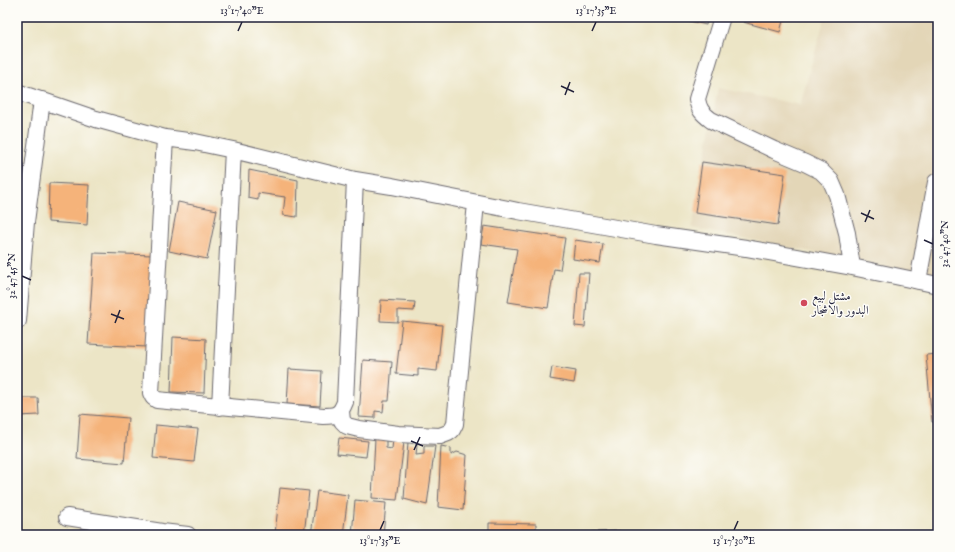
<svg xmlns="http://www.w3.org/2000/svg" width="955" height="552" font-family="'IM FELL English',Amiri,serif">
<style>
.built{fill:#e3d6b7}
.building{fill:#f5b37a}
.lines{fill:none;stroke-linecap:round;stroke-linejoin:round}
.minor-casing{stroke:#69666c;stroke-width:18}
.minor{stroke:#fff;stroke-width:16}
.ticks{fill:none;stroke:#22223b;stroke-width:1.5}
.poi-dot{fill:#d1495b;stroke:#fdfcf7;stroke-width:1.5}
.labels{text-anchor:middle;dominant-baseline:central;stroke-width:3;stroke-linejoin:round;paint-order:stroke}
.poi-label{font-size:12px;fill:#22223b;stroke:#fdfcf7;text-anchor:start}
.neatline{fill:none;stroke:#22223b;stroke-width:1.5}
.ticks-label{font-size:10px;text-anchor:middle;fill:#22223b}
</style>
<rect width="100%" height="100%" fill="#fdfcf7"/>
<filter id="ink" filterUnits="userSpaceOnUse"><feTurbulence type="fractalNoise" baseFrequency=".025" numOctaves="2"/><feDisplacementMap in="SourceGraphic" scale="8" xChannelSelector="R" yChannelSelector="G"/><feConvolveMatrix kernelMatrix="1 2 1 2 8 2 1 2 1" color-interpolation-filters="sRGB"/></filter>
<filter id="wash" filterUnits="userSpaceOnUse"><feTurbulence type="fractalNoise" baseFrequency=".012" numOctaves="4" result="noise"/><feDisplacementMap in="SourceGraphic" scale="16" xChannelSelector="R" yChannelSelector="G"/><feGaussianBlur stdDeviation="0.9" result="paint"/><feColorMatrix in="noise" values="0 0 0 0 0 0 0 0 0 0 0 0 0 0 0 0 0 1.4 0 .05"/><feComposite in="paint" operator="in"/></filter>
<g filter="url(#wash)">
<rect width="100%" height="100%" fill="#ece5c6"/>
<path class="built" d="M825,17h113v260l-246,-49 26,-140 82,17z"/>
<g id="blocks">
<path class="building" d="M691,17h17l-2,8 -16,-4z
M745,17h39l-4,15 -37,-10z
M702,162l83,12 -7,51 -83,-12z
M249,170l49,10 -1,37 -14,-2 2,-18 -27,-4v7l-10,-2z
M49,183l40,2 -2,40 -39,-3z
M178,202l39,8 -10,49 -38,-8z
M484,226l81,12 -5,32 -6,-1 -6,39 -40,-6 9,-53 -36,-5z
M575,240l28,4 -3,19 -27,-4z
M94,253l59,2 -6,92 -59,-3z
M579,273h10l-4,54 -10,-1z
M381,300l34,2 -1,9 -16,-1v12l-18,-1z
M402,321l40,4 -5,46 -19,-2v7l-22,-2z
M173,337l33,2 -2,54 -33,-1z
M938,354v68h-6l-6,-67z
M363,360l29,2 -3,39h-5l-1,11 -8,-1v7l-16,-1z
M552,367l24,4 -2,12 -24,-4z
M289,369l33,2 -2,35 -33,-2z
M18,398h20l1,17 -20,1z
M80,414l48,4 -4,45 -47,-4z
M156,425l42,4 -4,33 -41,-4z
M339,438l29,3 -2,16 -29,-3z
M375,438l11,2v8l6,1 1,-10 11,3 -7,58 -25,-2z
M408,442l9,2 -1,11 8,-1v-8h11l-8,59 -23,-6z
M441,446l10,2v7l6,-3 10,3 -4,55 -25,-3z
M280,488l29,3 -5,44 -29,-1z
M317,491l31,4 -5,40h-32z
M355,500l31,3 -3,32h-31z
M489,523l47,1v11h-47z
M620,531v4h-28v-3z"/>
</g>
</g>
<g filter="url(#ink)">
<use href="#blocks" fill-opacity="0" stroke="#69666c" stroke-width="1"/>
<g class="lines">
<defs>
<path id="minor" d="M722,17l-25,82c2,11 5,14 14,21l63,30 31,13 16,8 10,10 6,14 10,38 5,34
M17,92l79,27 69,19 30,4 38,8 122,30 37,6 126,25 138,24 90,13 106,19 86,18
M165,138l-14,255 2,4 4,3 166,16c13,0 17,-1 22,-14l10,-222
M918,281l18,-99h2
M18,321l8,-99 16,-122
M220,407l13,-257
M341,411l1,10 5,5 12,3 39,5 42,2 8,-3 4,-3 3,-6 1,-11 20,-210
M67,517l95,15 26,3"/>
</defs>
<use href="#minor" class="minor-casing"/>
<use href="#minor" class="minor"/>
</g>
</g>
<path class="ticks" d="M238,31l4,-9M592,31l4,-9M561,86l13,6M565,95l5,-13M861,213l13,6M865,222l5,-12M924,240l9,4M22,276l9,4M111,314l13,5M115,323l5,-13M411,441l12,5M414,450l6,-13M380,530l4,-9M734,530l4,-9"/>
<circle class="poi-dot" cx="804" cy="303" r="4"/>
<g class="labels">
<g class="poi-label">
<text x="812" y="296">مشتل لبيع<tspan x="812" dy="14">البدور والاشجار</tspan></text>
</g>
</g>
<rect width="955" height="552" fill="none" stroke="#fdfcf7" stroke-width="44"/>
<rect x="22" y="22" width="911" height="508" class="neatline"/>
<g class="ticks-label">
<text x="242" y="14">13°17'40"E</text>
<text x="596" y="14">13°17'35"E</text>
<text transform="translate(944 244) rotate(-90)" y="4">32°47'40"N</text>
<text transform="translate(11 276) rotate(-90)" y="4">32°47'45"N</text>
<text x="380" y="544">13°17'35"E</text>
<text x="734" y="544">13°17'30"E</text>
</g>
</svg>
